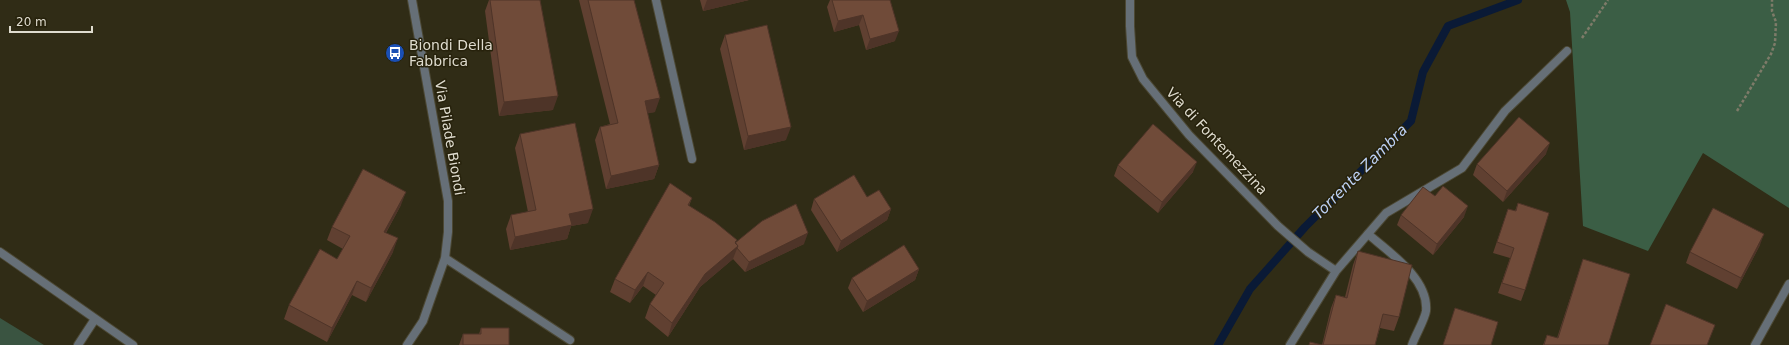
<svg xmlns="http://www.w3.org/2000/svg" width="1789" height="345" font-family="'DejaVu Sans',sans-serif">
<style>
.green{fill:#3a5441}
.forest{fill:#3b5e45}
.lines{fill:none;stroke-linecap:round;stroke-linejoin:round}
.stream{stroke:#0a1a36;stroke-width:8}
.service-casing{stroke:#4c4834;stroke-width:10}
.minor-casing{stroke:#4c4834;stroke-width:10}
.path{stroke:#7e7b69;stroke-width:2.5;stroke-dasharray:3 2;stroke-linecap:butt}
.service{stroke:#666f77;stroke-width:8}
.minor{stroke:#666f77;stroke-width:8}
.wall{fill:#604031}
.shaded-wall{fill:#4e3428}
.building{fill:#704b39;stroke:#4e3428}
.labels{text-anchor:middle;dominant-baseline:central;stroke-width:3;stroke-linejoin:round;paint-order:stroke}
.poi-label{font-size:14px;fill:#dfdccf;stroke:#27220c;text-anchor:start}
.street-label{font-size:14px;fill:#dfdccf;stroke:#27220c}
.water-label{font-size:15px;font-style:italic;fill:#bdd1f4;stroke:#27220c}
</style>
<rect width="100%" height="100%" fill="#302c16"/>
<path class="green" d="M0,318l44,27h-44z"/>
<path class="forest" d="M1566,0h223v208l-86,-55 -55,98 -65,-25 -13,-214z"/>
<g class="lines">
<path class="stream" d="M1218,345l32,-56 55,-62 106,-106 12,-49 25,-46 70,-26"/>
<defs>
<path id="service" d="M1368,234c21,18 61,45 58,77 -1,8 -11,25 -14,34"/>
<path id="minor" d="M656,0l36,159
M1130,0v26l2,31 11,22 46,56 89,91 30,26 28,19
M0,252l133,93
M445,258l125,82
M78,345l17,-26
M407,345l16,-24 22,-63 3,-26v-31l-36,-201
M1290,345l46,-74 50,-58 76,-45 43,-57 62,-60
M1755,345l34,-61"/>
</defs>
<use href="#service" class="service-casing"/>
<use href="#minor" class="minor-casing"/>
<path class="path" d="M1582,38l26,-38
M1737,111l34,-57 4,-11 1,-21 -4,-11v-11"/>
<use href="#service" class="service"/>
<use href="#minor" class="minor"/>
</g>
<path class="wall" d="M489,0h51l13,110 -54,6 -14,-105z
M579,0h55l21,112 -8,1 12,52 -5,14 -48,10 -11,-49 5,-13 10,-3z
M700,0h49l-46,11z
M830,0h60l5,41 -29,9 -7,-25 -25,7 -7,-25z
M725,35l61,105 -42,10 -24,-101z
M520,134l68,89 -17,3 -4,13 -57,11 -4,-21 5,-14 17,-3 -13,-64z
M1546,154l-43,48 -30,-27 4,-11z
M1118,165l75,7 -35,41 -44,-37z
M1435,196l29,21 -31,38 -36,-30 4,-10z
M867,197l24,12 -4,11 -50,32 -26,-42 3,-11z
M692,198l-3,8 48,34 -2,3 69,1 -59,28 -12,-13 -33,28 -32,50 -23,-19 5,-14 6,-9 -13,-9 -13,17 -20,-11 5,-13z
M1518,203l7,87 -4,11 -23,-8 12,-35 -17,-5 15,-44 7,2z
M401,205l-15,28 7,19 -27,50 -14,-7 -25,47 -43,-23 5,-14 48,-46 6,-10 -16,-9 5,-13z
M1760,245l-23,44 -51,-26 4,-11z
M1358,251l41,66 -5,14 -14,-3 -5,17h-66l1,-3 12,3 9,-37 5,-13 9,2 8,-32z
M1583,259l25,86h-65l4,-10 10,3 21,-64z
M919,269l-4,11 -52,32 -15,-24 4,-10z
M1455,308l36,37h-48z
M481,328l28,17h-50l4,-11h16z"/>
<path class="shaded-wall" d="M707,0h42l-46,11z
M863,15l-4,10 -25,7 4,-11z
M899,31l-4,10 -29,9 4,-11z
M558,96l-5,14 -54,6 5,-14z
M660,98l-5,14 -15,3 5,-14z
M791,127l-5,13 -42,10 4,-14z
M1550,143l-4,11 -43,48 4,-11z
M1197,162l-4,10 -35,41 4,-11z
M659,165l-5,14 -48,10 5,-13z
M406,192l-5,13 -22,40 5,-13z
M1468,206l-4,11 -31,38 4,-11z
M593,209l-5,14 -17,3 -4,13 -57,11 5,-13 54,-23z
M891,209l-4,11 -50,32 4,-11z
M808,233l-4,11 -59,28 4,-10z
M1764,234l-4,11 -23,44 4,-11z
M398,238l-5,14 -27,50 5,-14z
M738,246l-5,13 -33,28 -32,50 4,-14 33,-49z
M919,269l-4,11 -52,32 4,-11z
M648,272l-5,14 -13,17 5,-13z
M357,281l-5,14 -25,47 5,-14z"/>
<path class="building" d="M490,0h50l18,96 -54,6z
M588,0h46l26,98 -15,3 14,64 -48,11 -11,-49 18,-4z
M832,0h58l9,31 -29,8 -7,-24 -25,6z
M767,25l24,102 -43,9 -23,-101z
M1519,117l31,26 -43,48 -30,-27z
M575,123l18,86 -24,5 3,11 -57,12 -4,-22 25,-5 -16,-76z
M1153,124l44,38 -35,40 -44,-37z
M363,169l43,23 -22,40 14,6 -27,50 -14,-7 -25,47 -43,-23 31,-56 17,10 13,-23 -18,-9z
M854,175l13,22 12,-7 12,19 -50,32 -27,-42z
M670,183l22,15 -4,7 27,17 22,18 -2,2 3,4 -33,28 -33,49 -22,-19 14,-21 -16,-11 -13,18 -20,-11z
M1443,186l25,20 -31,38 -36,-29 22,-28 12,9z
M1518,203l31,10 -24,77 -23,-7 12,-35 -17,-6 11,-33 8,2z
M796,204l12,29 -59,29 -12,-14 1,-2 -3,-3 27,-22z
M1713,208l51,26 -23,44 -51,-26z
M904,245l15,24 -52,32 -15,-23z
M1358,251l54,14 -13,52 -16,-3 -8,31h-52l13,-50 11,3z
M1583,259l47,15 -22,71h-64l3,-10 11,3z
M1666,304l49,21 -8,20h-57z
M1455,308l43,14 -7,23h-48z
M481,328h28v17h-46v-11h18z
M1310,342l12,3h-13z"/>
<defs>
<symbol id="bus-disc" viewBox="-11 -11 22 22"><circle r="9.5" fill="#1a4fb4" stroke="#27220c"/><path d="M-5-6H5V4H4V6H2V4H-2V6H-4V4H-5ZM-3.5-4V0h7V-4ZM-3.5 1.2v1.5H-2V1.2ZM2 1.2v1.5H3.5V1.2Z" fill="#fff"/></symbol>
</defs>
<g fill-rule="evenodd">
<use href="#bus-disc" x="384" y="42" width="22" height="22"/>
</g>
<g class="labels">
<g class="poi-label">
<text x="409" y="45">Biondi Della<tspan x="409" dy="16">Fabbrica</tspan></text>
</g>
<g class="street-label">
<text transform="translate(450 138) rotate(80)">Via Pilade Biondi</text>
<text transform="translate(1217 141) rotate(47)">Via di Fontemezzina</text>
</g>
<g class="water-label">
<text transform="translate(1360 172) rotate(-45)">Torrente Zambra</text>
</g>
</g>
<path d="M10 26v6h82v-6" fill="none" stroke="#dfdccf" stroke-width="2"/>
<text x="16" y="26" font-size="12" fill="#dfdccf" stroke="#27220c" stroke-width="3" paint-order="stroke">20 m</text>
</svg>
